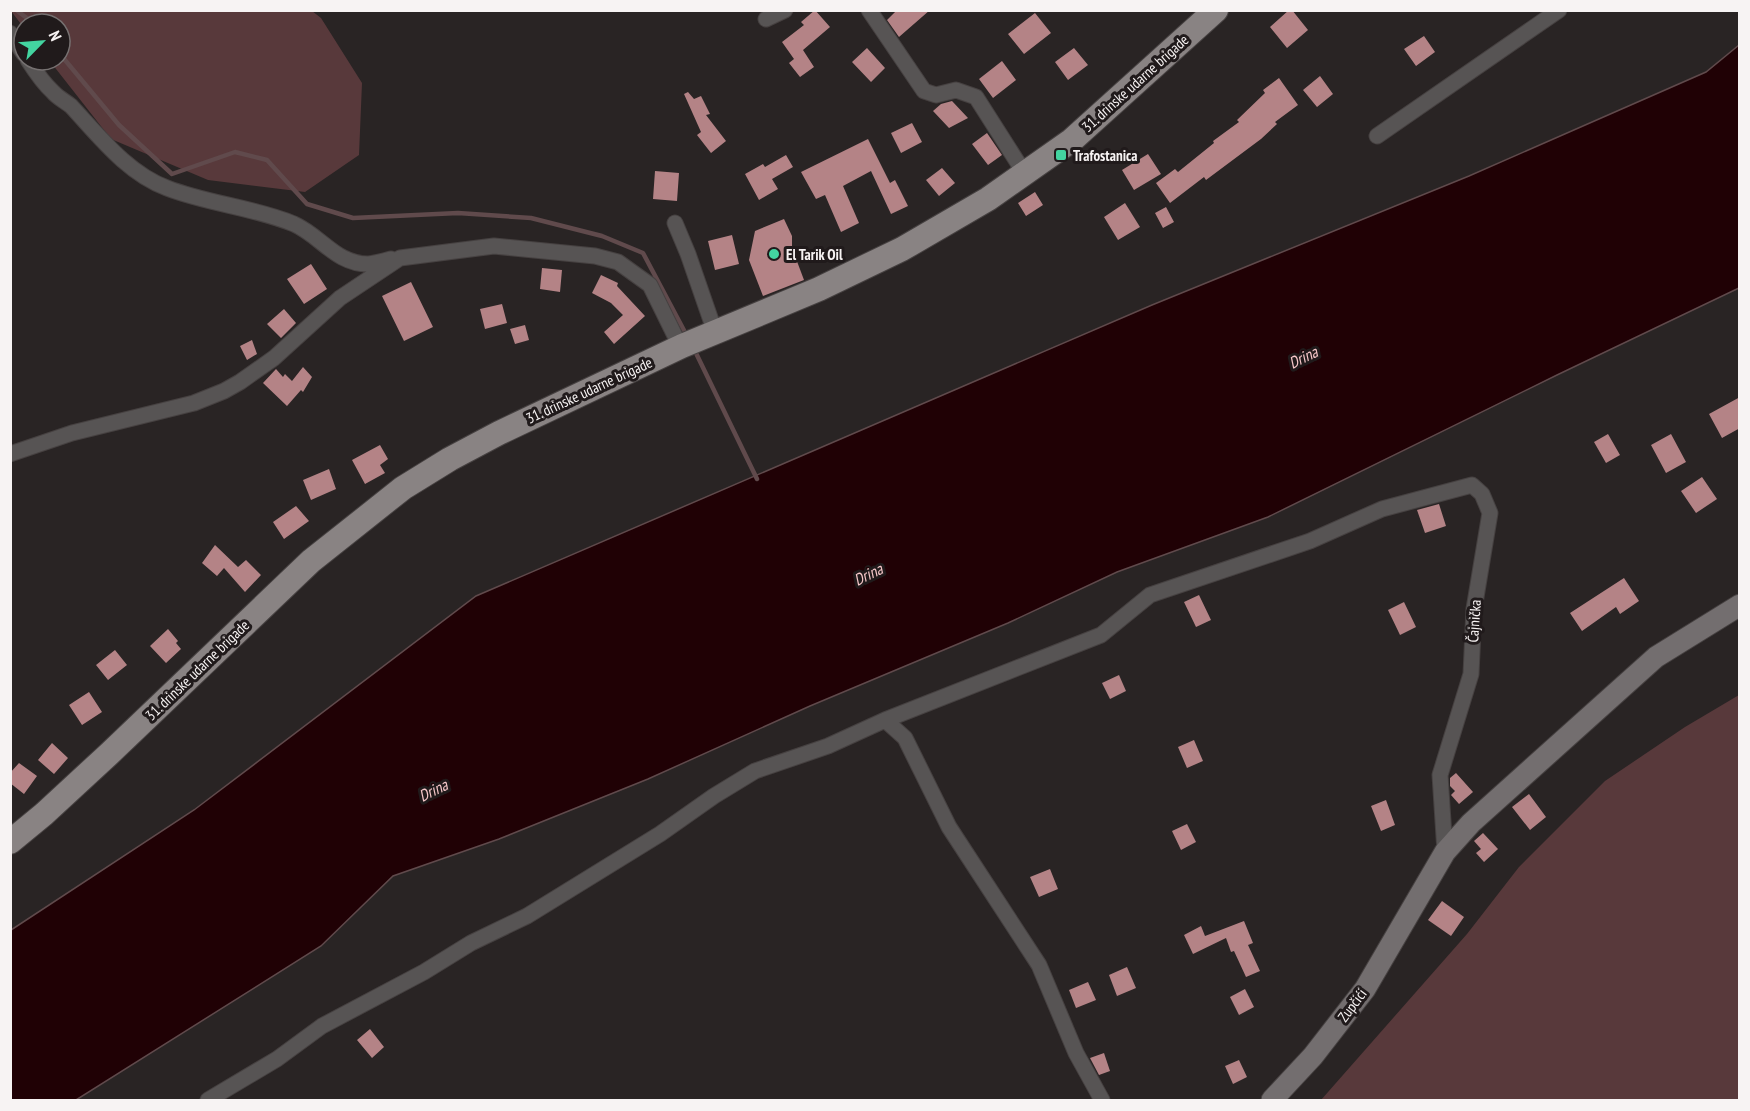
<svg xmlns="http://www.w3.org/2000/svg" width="1750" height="1111" viewBox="0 0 1750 1111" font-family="'PT Sans Narrow',sans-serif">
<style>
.green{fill:#58393b}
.water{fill:#200105;stroke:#604a4c;stroke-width:1.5}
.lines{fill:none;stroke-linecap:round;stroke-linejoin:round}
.stream{stroke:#604a4c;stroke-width:4.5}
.building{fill:#b48386}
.minor-casing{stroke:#464141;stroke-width:17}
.secondary-casing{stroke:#464141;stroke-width:23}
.primary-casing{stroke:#464141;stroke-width:26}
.minor{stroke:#575454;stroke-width:15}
.secondary{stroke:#736e6f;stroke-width:21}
.primary{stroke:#898383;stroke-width:24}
.poi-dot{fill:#43d4a0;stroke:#201a1b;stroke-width:2}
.labels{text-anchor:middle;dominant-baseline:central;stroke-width:6;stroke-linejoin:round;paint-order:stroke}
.street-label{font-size:15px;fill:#f7f3f3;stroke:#201a1b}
.poi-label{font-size:15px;font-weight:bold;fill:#f7f3f3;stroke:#201a1b;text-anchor:start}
.water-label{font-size:16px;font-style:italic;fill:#f7c8ca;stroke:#201a1b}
</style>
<rect width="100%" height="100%" fill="#292424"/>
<!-- green -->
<path class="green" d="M11 11H312L321 18 362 83 359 155 305 192 208 180 111 139 49 60H60V24H24V28Z
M1739 695V1100H1321L1467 934 1519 867 1605 781 1685 727Z"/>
<!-- water -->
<path class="water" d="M1739 45V288L1557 375 1268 517 1117 572 1008 623 810 706 648 779 499 839 393 876 321 946 76 1100H11V930L194 810 476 596 1152 305 1469 176 1706 72Z"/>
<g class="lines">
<!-- stream -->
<path class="stream" d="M16 10 35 24
M60 54 119 125 172 174 235 152 267 160 307 204 353 218 458 213 531 218 602 236 643 253 687 336
M694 349 757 479"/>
</g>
<!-- building -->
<path class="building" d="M815 10 830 27 803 50 814 67 800 77 789 63 794 59 782 42 804 25 801 22Z
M897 10H930L899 37 887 20Z
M1289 10H1292L1308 30 1287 48 1270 27Z
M1035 13 1051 33 1024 54 1008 34Z
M1424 36 1435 52 1416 66 1404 49Z
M867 48 885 68 871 82 852 62Z
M1074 48 1088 65 1068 80 1055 62Z
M1002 61 1016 80 993 98 979 79Z
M1320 76 1333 94 1317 107 1303 90Z
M1279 78 1298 105 1275 122 1277 124 1261 139 1206 180 1204 177 1170 203 1156 183 1175 169 1178 172 1214 143 1213 141 1239 122 1237 120 1265 93 1263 90Z
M688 92 694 99 701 96 710 114 706 115 726 141 711 153 697 135 701 132 684 94Z
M952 101 968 118 949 128 933 111 941 104Z
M912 123 922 142 901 153 891 133Z
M987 133 1002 155 988 165 972 144Z
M868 139 890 183 895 180 908 206 891 214 871 171 843 186 859 223 841 232 825 195 816 199 801 172Z
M1148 154 1161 174 1134 190 1122 170Z
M786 155 793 167 772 179 778 189 759 200 745 174 763 164 765 167Z
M942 168 955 183 939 196 926 180Z
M655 171 679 173 677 201 653 199Z
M1035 192 1043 205 1026 216 1018 203Z
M1125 203 1140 227 1118 240 1104 217Z
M1166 207 1174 222 1163 228 1155 213Z
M784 219 792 236V248L804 280 763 296 749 260 755 231Z
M732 235 739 264 715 270 708 241Z
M311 264 327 289 304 304 287 279Z
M542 268 562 270 560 292 540 289Z
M601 275 618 283 617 286 645 316 614 344 604 332 623 315 611 303 592 293Z
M411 282 433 327 404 341 382 296Z
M502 304 507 323 485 329 480 309Z
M284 309 296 323 281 338 267 324Z
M525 325 529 340 515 344 510 329Z
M252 340 257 354 247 360 240 346Z
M303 367 312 377 303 392 301 390 287 406 263 383 276 369 283 377 285 374 292 381Z
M1740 397V428L1722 438 1709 414Z
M1608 434 1620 455 1606 463 1594 442Z
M1671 434 1686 462 1666 473 1651 445Z
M380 445 388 459 380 465 385 473 365 484 352 460Z
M329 469 336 489 311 500 303 480Z
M1702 477 1717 499 1696 513 1681 491Z
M1439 504 1446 526 1425 533 1417 510Z
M296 506 309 521 284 539 273 522Z
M215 545 238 567 246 560 261 575 245 592 224 568 217 576 202 563Z
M1624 578 1639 601 1620 614 1616 607 1582 631 1570 613Z
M1199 595 1211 620 1196 627 1184 602Z
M1404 602 1416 627 1400 635 1388 610Z
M168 629 178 641 176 643 181 649 166 663 150 646Z
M115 650 127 665 108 680 96 665Z
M1119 675 1126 691 1110 699 1102 683Z
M89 692 102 712 82 725 69 705Z
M1194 740 1203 761 1187 768 1178 747Z
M52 743 68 758 54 774 38 760Z
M19 763 37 776 24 794 10 783V773Z
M1456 773 1473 792 1459 804 1451 795 1455 791 1450 786V778Z
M1529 794 1546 817 1530 830 1512 807Z
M1386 800 1395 825 1381 831 1371 806Z
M1187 824 1196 842 1181 850 1172 831Z
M1483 833 1498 849 1484 862 1476 853 1481 849 1474 841Z
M1050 869 1058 889 1039 897 1030 877Z
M1442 901 1464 917 1451 936 1428 920Z
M1244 921 1253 943 1248 945 1260 971 1246 977 1234 951 1231 952 1226 938 1193 954 1184 935 1201 926 1205 936Z
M1127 967 1136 988 1117 996 1109 975Z
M1088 982 1096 1000 1076 1008 1069 990Z
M1245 989 1254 1007 1239 1015 1230 997Z
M370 1029 384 1047 372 1058 357 1040Z
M1104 1053 1110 1071 1099 1075 1090 1058Z
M1239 1060 1247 1077 1233 1084 1225 1066Z"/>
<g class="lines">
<defs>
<path id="minor" d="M869 10 924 91 936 95 956 90 976 97 1025 174
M766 19 785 10
M10 33 24 54
M28 60C35 71 43 83 53 92 58 98 65 101 71 106 99 136 127 173 167 188 208 204 253 207 294 224 321 236 337 265 369 264 376 263 384 261 391 259
M1377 136 1559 10
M675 223 688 254 715 332
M10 454 72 433 194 403 224 391 240 382 274 358 340 298 400 258 494 246 595 256 618 262 650 285 680 346
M885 720 1101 635 1150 595 1310 541 1382 509 1472 485 1482 494 1490 513 1474 609 1471 674 1440 775 1445 852
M208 1100 277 1059 322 1026 424 972 471 943 527 916 660 834 714 796 755 771 828 746 885 720 905 738 949 827 1039 965 1076 1053 1102 1100"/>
<path id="secondary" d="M1272 1100 1313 1056 1365 989 1445 852 1471 823 1656 657 1740 605"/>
<path id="primary" d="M10 842 44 814 109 754 311 561 403 488 450 459 499 433 682 346 819 289 902 249 988 199 1072 140 1216 10"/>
</defs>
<!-- minor casing -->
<use href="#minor" class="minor-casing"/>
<!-- secondary casing -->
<use href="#secondary" class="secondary-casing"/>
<!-- primary casing -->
<use href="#primary" class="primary-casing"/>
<!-- minor -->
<use href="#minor" class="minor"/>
<!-- secondary -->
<use href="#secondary" class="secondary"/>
<!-- primary -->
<use href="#primary" class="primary"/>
</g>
<!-- markers -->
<g class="poi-dot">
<rect x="1055" y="149" width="12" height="12" rx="3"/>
<circle cx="774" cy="254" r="6"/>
</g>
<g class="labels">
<!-- street labels -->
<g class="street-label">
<text transform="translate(1135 83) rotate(-42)">31. drinske udarne brigade</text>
<text transform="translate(589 390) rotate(-25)">31. drinske udarne brigade</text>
<text transform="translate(1474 621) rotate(-86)">Čajnička</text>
<text transform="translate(197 670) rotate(-44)">31. drinske udarne brigade</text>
<text transform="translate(1352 1005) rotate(-53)">Zupčići</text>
</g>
<!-- poi labels -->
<g class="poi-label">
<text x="1073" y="155">Trafostanica</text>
<text x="786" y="254">El Tarik Oil</text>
</g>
<!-- water labels -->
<g class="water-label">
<text transform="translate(1303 357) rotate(-26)">Drina</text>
<text transform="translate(868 574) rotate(-26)">Drina</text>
<text transform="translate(433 790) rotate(-26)">Drina</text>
</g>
</g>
<!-- border -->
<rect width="1750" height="1111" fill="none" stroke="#f7f3f3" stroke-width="24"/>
<!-- north arrow -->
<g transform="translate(42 42) rotate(65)"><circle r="28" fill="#201a1b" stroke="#767171" stroke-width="1.5"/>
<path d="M0-4.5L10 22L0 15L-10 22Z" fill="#43d4a0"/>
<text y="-9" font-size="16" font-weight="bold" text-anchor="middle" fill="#f7f3f3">N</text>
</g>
</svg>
